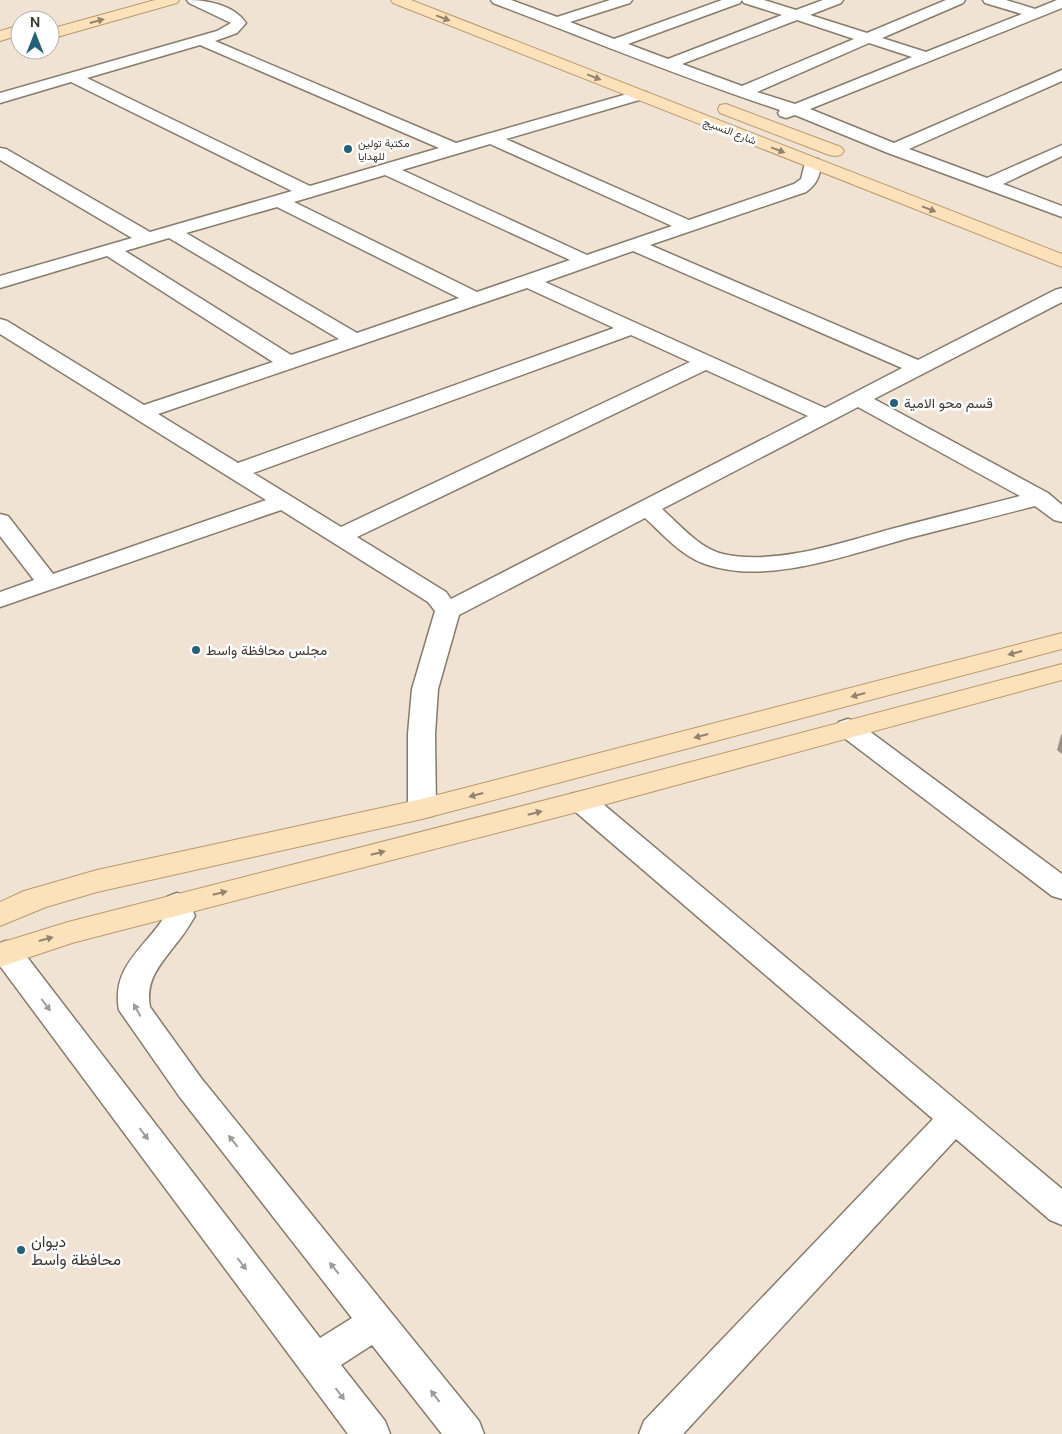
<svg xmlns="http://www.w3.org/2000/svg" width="1062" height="1434" viewBox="0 0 1062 1434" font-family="'DM Sans',Vazirmatn,sans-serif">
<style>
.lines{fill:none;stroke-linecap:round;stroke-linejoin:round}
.minor-casing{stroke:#867b6c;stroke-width:3}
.major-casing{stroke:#b8996c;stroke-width:2}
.minor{fill:#fff;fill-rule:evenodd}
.major{fill:#fce1ba;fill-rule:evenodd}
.wall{fill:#9a9083}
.oneway{fill:#93846f}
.oneway2{fill:#9e9c98}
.poi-dot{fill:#236177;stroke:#fff;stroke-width:2}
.labels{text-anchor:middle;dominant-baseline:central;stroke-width:5;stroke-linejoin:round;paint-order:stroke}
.far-street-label{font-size:11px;fill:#3d3832;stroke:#fff}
.far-poi-label{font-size:11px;fill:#3d3832;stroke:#fff;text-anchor:start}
.poi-label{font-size:14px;fill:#3d3832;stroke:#fff;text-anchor:start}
.near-poi-label{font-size:16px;fill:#3d3832;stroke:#fff;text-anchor:start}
</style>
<rect width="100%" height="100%" fill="#f0e3d3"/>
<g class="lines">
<defs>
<path id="minor" d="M187 0C207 0 234 5 246 23L237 33 215 41 456 143 634 92H646L648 95 646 98 506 139 689 220 794 184 801 179 806 159H818L821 163C820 176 817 184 806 192L650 245 918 360 1055 290 1062 288V302L874 399 1048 493 1062 505V522L1054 520 1035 506C993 517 951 527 909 538 850 554 769 585 708 565 682 557 665 536 645 518L459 615 438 689 435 734 436 809 432 816 422 818 412 816 408 809V734L412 689 435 611 428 602 281 510 0 607V592L34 580 0 536V514L8 516 53 574 266 500 0 334V319L7 321 144 405 273 362 107 256 0 288V276L132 238 0 160V148L6 149 150 232 292 191 71 82 0 103V93L217 31 231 23 189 3ZM200 45 439 148 310 186 87 78ZM490 144 672 226 587 255 402 170ZM385 175 570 260 477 292 294 202ZM277 207 459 298 357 333 186 233ZM169 238 339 339 291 355 125 251ZM633 251 902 368 825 408 545 282ZM527 288 614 328 238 463 158 414ZM631 335 690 362 341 527 253 473ZM706 370 808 416 451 599 446 592 357 537ZM858 407 1020 496C978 507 936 517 895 528 843 542 776 566 723 554 699 548 680 525 662 509Z
M491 0H511L557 17 610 0H632L630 3 570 22 614 39 722 0H764L796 10 823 0H843L841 3 810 15 867 33 946 0H965L963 3 882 38 926 52 1022 14 985 3 983 0H1006L1035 9 1057 0H1062V8L810 109 894 143 1062 70V81L909 149 987 178 1062 145V156L1003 184 1062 206V217L888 153 795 115 786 118 780 116 778 113 780 110C683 78 588 39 493 3ZM742 0 744 3 782 15 668 59 628 44 740 3ZM797 20 854 39 742 86 682 64ZM869 43 912 57 795 104 757 92Z
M848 719 857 722 1062 874V899L1052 896 839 734 835 728 839 722Z
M581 792 591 794 1062 1189V1225L1050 1220 956 1139 683 1434H639L644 1421 933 1119 571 808 567 801 571 794Z
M177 893 187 897 195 916C189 926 183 936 175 945 160 965 145 980 150 1007L201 1078 479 1421 484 1434H442L372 1345 341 1365 385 1421 390 1434H348L0 966V943L6 941 17 944 320 1338 352 1318 179 1096 119 1010C111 966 145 948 165 916L162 904 167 897Z"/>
<path id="major" d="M155 0H179L177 3 50 39V29Z
M391 0H411L1062 254V267L393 3Z
M20 25V35L0 41V31Z
M726 104 841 147 844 151 841 155 835 156 829 155 720 113 718 109 720 105Z
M1062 633V649L422 819 97 892 46 907 0 926V902L24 891 97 870 422 799Z
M1062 664V680L581 811 72 943 0 967V943L68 922 581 791Z"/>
</defs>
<!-- minor casing -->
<use href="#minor" class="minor-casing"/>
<!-- major casing -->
<use href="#major" class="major-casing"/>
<!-- minor -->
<use href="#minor" class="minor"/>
<!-- major -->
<use href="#major" class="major"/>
</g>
<!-- wall -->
<path class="wall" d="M1062 734V754L1057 750 1061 735Z"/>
<!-- one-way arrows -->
<defs><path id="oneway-solid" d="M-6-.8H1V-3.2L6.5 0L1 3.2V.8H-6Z" transform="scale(1.25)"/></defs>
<g class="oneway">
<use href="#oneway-solid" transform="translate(443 18) rotate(21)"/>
<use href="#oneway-solid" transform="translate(97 21) rotate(-15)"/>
<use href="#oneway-solid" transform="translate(594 77) rotate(21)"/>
<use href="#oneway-solid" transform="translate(778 150) rotate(21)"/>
<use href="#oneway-solid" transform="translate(929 209) rotate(21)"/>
<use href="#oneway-solid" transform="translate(1015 653) rotate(165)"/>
<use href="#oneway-solid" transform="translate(858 695) rotate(165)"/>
<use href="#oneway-solid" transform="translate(701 736) rotate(165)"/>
<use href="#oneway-solid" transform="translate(476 795) rotate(165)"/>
<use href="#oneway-solid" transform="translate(535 813) rotate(-14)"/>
<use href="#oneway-solid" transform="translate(378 853) rotate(-14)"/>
<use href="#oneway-solid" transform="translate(220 893) rotate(-14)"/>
<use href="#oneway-solid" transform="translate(46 939) rotate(-15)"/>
</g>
<g class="oneway2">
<use href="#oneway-solid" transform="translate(46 1005) rotate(53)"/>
<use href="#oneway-solid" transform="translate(137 1010) rotate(-119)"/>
<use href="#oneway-solid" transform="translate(144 1134) rotate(53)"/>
<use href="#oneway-solid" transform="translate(233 1141) rotate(-129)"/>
<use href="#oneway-solid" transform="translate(242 1264) rotate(53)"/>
<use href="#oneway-solid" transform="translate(334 1268) rotate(-129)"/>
<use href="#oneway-solid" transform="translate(340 1394) rotate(53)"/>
<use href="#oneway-solid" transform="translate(435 1396) rotate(-128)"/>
</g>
<!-- markers -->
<g class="poi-dot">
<circle cx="348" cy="149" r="5"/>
<circle cx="894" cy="403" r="5"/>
<circle cx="196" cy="650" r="5"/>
<circle cx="21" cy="1250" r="5"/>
</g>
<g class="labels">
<!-- far-street labels -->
<g class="far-street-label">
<text transform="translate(730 131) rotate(21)">شارع النسيج</text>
</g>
<!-- far-poi labels -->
<g class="far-poi-label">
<text x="358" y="143">مكتبة تولين<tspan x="358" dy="13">للهدايا</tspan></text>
</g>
<!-- poi labels -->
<g class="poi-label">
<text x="904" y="403">قسم محو الامية</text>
<text x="206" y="650">مجلس محافظة واسط</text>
</g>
<!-- near-poi labels -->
<g class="near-poi-label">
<text x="31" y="1241">ديوان<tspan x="31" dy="18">محافظة واسط</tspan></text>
</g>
</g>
<!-- north arrow -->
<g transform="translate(35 35)"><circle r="24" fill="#ffffff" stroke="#b1afad"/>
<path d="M0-4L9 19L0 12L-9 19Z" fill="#236177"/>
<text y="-8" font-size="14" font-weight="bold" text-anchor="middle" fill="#3d3832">N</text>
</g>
</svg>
